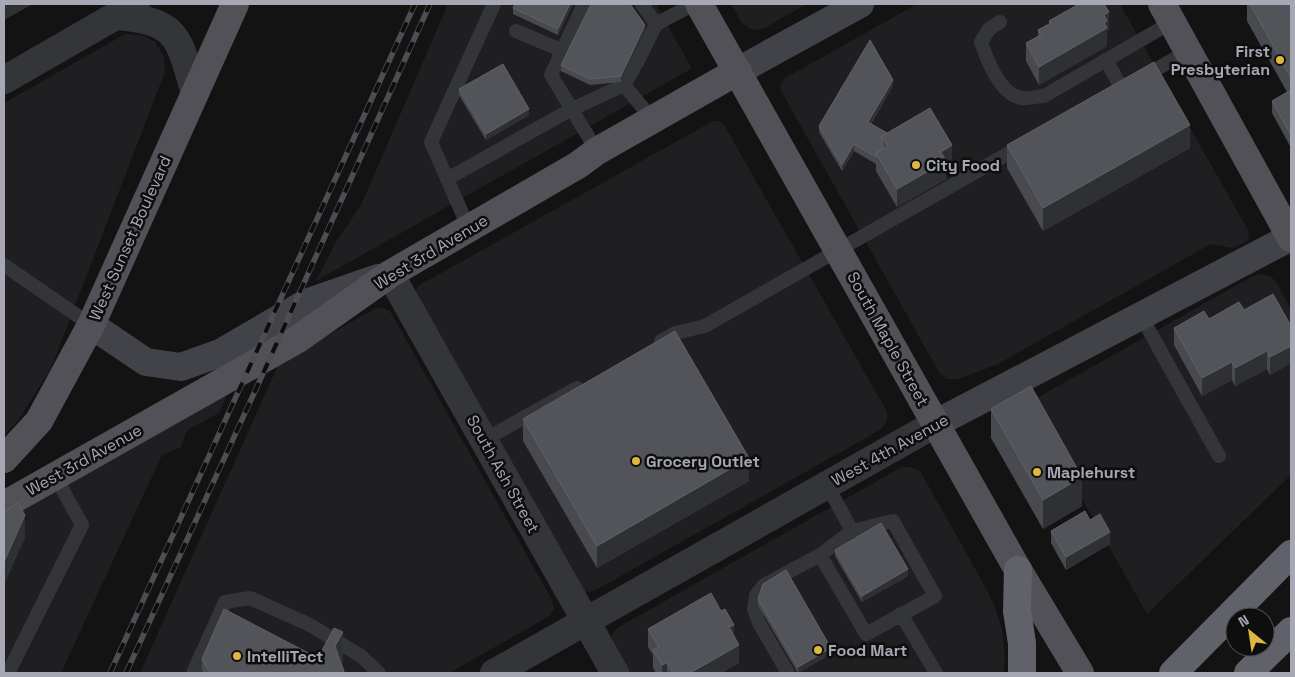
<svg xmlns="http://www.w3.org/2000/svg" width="1295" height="677" viewBox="0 0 1295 677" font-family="'Space Grotesk',sans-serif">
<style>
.built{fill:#1f1f21}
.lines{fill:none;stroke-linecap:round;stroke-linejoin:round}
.service{stroke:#343539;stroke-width:14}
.minor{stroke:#343539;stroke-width:28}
.tertiary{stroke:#343539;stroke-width:28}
.secondary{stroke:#424349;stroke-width:28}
.primary{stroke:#515157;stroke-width:28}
.motorway{stroke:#616269;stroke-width:28}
.rail-casing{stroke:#4d4e54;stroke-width:5.5}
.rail{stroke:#0e0e0f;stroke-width:4;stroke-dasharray:11;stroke-linecap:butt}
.wall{fill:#494a4f}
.shaded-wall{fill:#2f3033}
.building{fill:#535459;stroke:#606267}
.poi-dot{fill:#deb740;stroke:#0e0e0f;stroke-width:2}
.labels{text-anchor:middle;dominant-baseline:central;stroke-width:5;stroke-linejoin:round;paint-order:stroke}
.poi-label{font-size:16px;font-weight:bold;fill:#a6a9b3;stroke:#0e0e0f;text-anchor:start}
.street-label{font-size:16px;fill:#a6a9b3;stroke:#0e0e0f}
</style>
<rect width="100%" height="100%" fill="#131314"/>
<!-- built -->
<path class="built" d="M448 4H656L691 67 689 70 316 281 336 242 361 205Z
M731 4H807L766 27 757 30 748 28 742 23Z
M917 4H1120L1248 230 1249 236 1247 241 1233 248 1211 244 998 364 959 379H947L940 374 780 89 781 83 785 78Z
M125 34 142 35 155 42 164 57 165 72 51 368 19 419 4 436V103Z
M713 121H719L724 125 885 408 888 416 885 424 880 430 596 590 589 592 582 590 414 294 418 286Z
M1262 274 1270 276 1276 282 1291 309V475L1147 614 1028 403 1253 276Z
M376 308H384L390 311 552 600 554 609 548 617 449 673H140L279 363Z
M229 391 219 413 187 430 181 447 162 455 61 673H4V521Z
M902 467H910L920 471 986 588 995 607 1002 629 1005 656 1004 673H626L610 641 612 634 617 628Z"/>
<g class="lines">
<!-- service -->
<path class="service" d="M584 4 551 75 597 151
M642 4 656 24 694 4
M1000 22 989 29 981 42C987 60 1000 94 1021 98 1028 99 1037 96 1044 96L1172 22
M516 31 561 50
M1106 60 1122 89
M1142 77 1189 51
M624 85 640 57 656 24
M447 179 572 109 624 85 653 120
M469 229 431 142 494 4
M4 265 91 325
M1141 316 1219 456
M661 341 675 333 705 326 1023 145
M484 440 577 388
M827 485 852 531 820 555 866 634 935 596 893 521 852 531
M901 614 936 673
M8 673 82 525 55 476
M193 673 225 602 250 598 310 625 361 656 379 673
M788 673 759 623 754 609 756 595 764 585 820 555"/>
<!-- minor -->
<path class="minor" d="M116 16C180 21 178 38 195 93
M4 80 136 4
M390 274 615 673"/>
<!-- tertiary -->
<path class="tertiary" d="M494 673 935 424"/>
<!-- secondary -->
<path class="secondary" d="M738 71 860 4
M91 325 146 362 181 367 220 353 306 303 378 278
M935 424 1291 237"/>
<!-- primary -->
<path class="primary" d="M699 4 1018 570 1080 673
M1162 4 1291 238
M4 459 39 421 91 325 235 4
M4 505 298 339 390 274 578 165 597 151 738 71"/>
<!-- motorway -->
<path class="motorway" d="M1018 570 1017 611 1022 643V673
M1173 673 1291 554
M1248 673 1291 631"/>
<defs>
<path id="rail" d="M110 673 415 4
M126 673 256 389 430 4"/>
</defs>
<!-- rail casing -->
<use href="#rail" class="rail-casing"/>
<!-- rail -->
<use href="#rail" class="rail"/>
</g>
<!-- wall -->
<path class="wall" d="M515 4H573L558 35 513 14V8Z
M1247 4H1291V148L1272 113V101L1287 92 1247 21Z
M1049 21 1109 30H1107V46L1039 85 1026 61V43L1038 36V30L1049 24Z
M645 32 621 82 590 85 561 71V65Z
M893 86 871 124 887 133 952 163 946 166V179L897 207 876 171V164L854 151 842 171 819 132V126Z
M459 89 529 115 486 140 459 95Z
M1007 145 1190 148 1043 231 1007 168Z
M1244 310 1291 326V363L1270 375 1267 369 1235 386 1232 380 1202 396 1174 345V328Z
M991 409 1082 506 1043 529 991 438Z
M523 419 749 481 597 568 523 441Z
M1090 520 1110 544 1066 570 1051 543V531Z
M835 550 908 576 862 602 835 556Z
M758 599 831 654 798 673 758 605Z
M648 629 734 636 739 663 721 673H656L653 668V655L648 647Z
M318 658 343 661 341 664 344 673H202V659Z"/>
<!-- shaded-wall -->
<path class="shaded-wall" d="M4 4H33L4 20Z
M570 4H573L558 35V29Z
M1109 12V30H1107V46L1039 85V67L1104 15Z
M645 25V32L621 82V76Z
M893 80V86L868 128V122Z
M529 109V115L486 140V134Z
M1190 125V148L1043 231V208Z
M854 144V151L842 171V165Z
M952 145V163L946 166V179L897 207V189L941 152Z
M1291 346V363L1270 375V357Z
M1267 351V369L1235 386V368Z
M1232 362V380L1202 396V378Z
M749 458V481L597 568V546Z
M1082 477V506L1043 529V500Z
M25 515V538L4 585V562Z
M1110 532V544L1066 570V557Z
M908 569V576L862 602V596Z
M734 625V642L729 627Z
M343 632V661L336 673 335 646Z
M739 645V663L721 673H690Z
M831 648V654L798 673V667Z
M667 663V673H662V665Z"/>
<!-- building -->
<path class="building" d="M515 4H570L558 29 513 8Z
M591 4H630L645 25 621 76 590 79 561 65Z
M1079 4H1104L1109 12 1104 15 1107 21 1104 23 1107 28 1039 67 1026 43 1041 35 1038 30 1051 23 1049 21Z
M1250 4H1291V78Z
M870 40 893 80 868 122 887 133 882 136V147L883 149 876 153V157L854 144 842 165 819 126Z
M1154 62 1190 125 1043 208 1007 145Z
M503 64 529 109 486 134 459 89Z
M1291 90V135L1272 101Z
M930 108 952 145 941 152 946 161 897 189 876 153 888 146 882 136Z
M1273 294 1291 326V346L1270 357 1267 351 1235 368 1232 362 1202 378 1174 328 1204 311 1209 319 1239 302 1244 310Z
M675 331 749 458 597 546 523 419Z
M1031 386 1082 477 1043 500 991 409Z
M18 503 25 515 4 562V512Z
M1085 511 1090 520 1100 514 1110 532 1066 557 1051 531Z
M881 523 908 569 862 596 835 550Z
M786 570 831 648 798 667 758 599 763 584Z
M711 593 721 611 725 609 734 625 729 627 739 645 690 673H673L667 663 662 665 653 650 659 647 648 629Z
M224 609 318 658 334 628 343 632 335 646 339 658 344 671 343 673H210L202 659Z"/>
<!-- markers -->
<g class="poi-dot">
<circle cx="1280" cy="60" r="5"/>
<circle cx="916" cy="165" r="5"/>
<circle cx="636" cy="461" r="5"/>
<circle cx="1037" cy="472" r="5"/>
<circle cx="818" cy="650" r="5"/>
<circle cx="237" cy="656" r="5"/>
</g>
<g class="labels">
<!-- poi labels -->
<g class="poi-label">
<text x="1270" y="51" text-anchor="end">First<tspan x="1270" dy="18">Presbyterian</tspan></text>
<text x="926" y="165">City Food</text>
<text x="646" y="461">Grocery Outlet</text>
<text x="1047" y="472">Maplehurst</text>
<text x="828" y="650">Food Mart</text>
<text x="247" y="656">IntelliTect</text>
</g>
<!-- street labels -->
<g class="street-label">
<text transform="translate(130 238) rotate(-66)">West Sunset Boulevard</text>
<text transform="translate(431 252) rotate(-31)">West 3rd Avenue</text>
<text transform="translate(888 339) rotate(61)">South Maple Street</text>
<text transform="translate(890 450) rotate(-29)">West 4th Avenue</text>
<text transform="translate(84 460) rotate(-29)">West 3rd Avenue</text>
<text transform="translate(503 474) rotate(61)">South Ash Street</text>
</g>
</g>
<!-- border -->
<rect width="1295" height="677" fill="none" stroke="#a6a9b3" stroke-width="10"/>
<!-- north arrow -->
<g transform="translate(1250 632) rotate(330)"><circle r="24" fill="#0e0e0f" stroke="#4b4c51"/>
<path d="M0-4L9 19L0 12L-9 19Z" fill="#deb740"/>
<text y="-8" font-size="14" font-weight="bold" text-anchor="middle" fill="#a6a9b3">N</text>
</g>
</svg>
